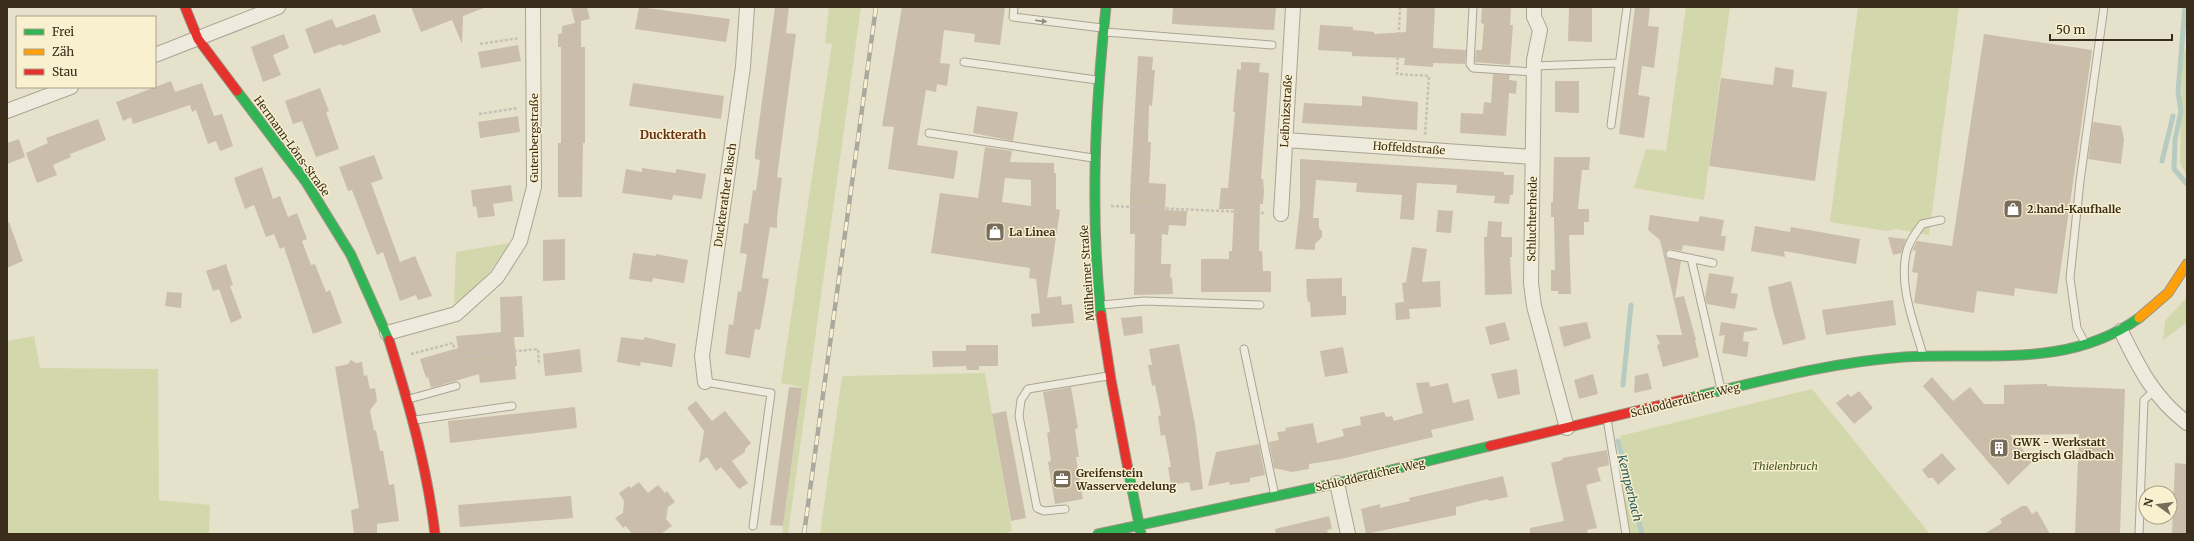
<svg xmlns="http://www.w3.org/2000/svg" width="2194" height="541" viewBox="0 0 2194 541" font-family="Merriweather,serif">
<style>
.green{fill:#d3d8ac}
.lines{fill:none;stroke-linecap:round;stroke-linejoin:round}
.stream{stroke:#b6ccc0;stroke-width:5}
.building{fill:#cabeab;fill-rule:evenodd}
.lane-casing{stroke:#aba494;stroke-width:9}
.street-casing{stroke:#aba494;stroke-width:16}
.fast-casing{stroke:#9a9484;stroke-width:11}
.slow-casing{stroke:#9a9484;stroke-width:11}
.jam-casing{stroke:#9a9484;stroke-width:11}
.path{stroke:#c6c1b4;stroke-width:2.5;stroke-dasharray:3 2;stroke-linecap:butt}
.lane{stroke:#eeeadd;stroke-width:7}
.street{stroke:#eeeadd;stroke-width:14}
.fast{stroke:#30b455;stroke-width:9}
.slow{stroke:#ff9f0a;stroke-width:9}
.jam{stroke:#e5322d;stroke-width:9}
.rail-casing{stroke:#aca89d;stroke-width:4.5}
.rail{stroke:#f8f0cf;stroke-width:3;stroke-dasharray:9;stroke-linecap:butt}
.oneway{fill:#948c7c}
.labels{text-anchor:middle;dominant-baseline:central;stroke-width:3;stroke-linejoin:round;paint-order:stroke}
.street-label{font-size:11px;fill:#3a2d1b;stroke:#f8f0cf}
.poi-label{font-size:11px;font-weight:bold;fill:#3a2d1b;stroke:#f8f0cf;text-anchor:start}
.park-label{font-size:11px;font-style:italic;fill:#455820;stroke:#f8f0cf}
.neighbourhood-label{font-size:12px;font-weight:bold;fill:#6a3117;stroke:#f8f0cf}
.water-label{font-size:12px;font-style:italic;fill:#29595b;stroke:#f8f0cf}
</style>
<rect width="100%" height="100%" fill="#e6e1cb"/>
<!-- green -->
<path class="green" d="M829 7H861L788 534H782L802 387 781 383 832 44 825 43Z
M1686 7H1730L1704 200 1634 188 1646 149 1666 151Z
M1858 7H1959L1929 235 1896 229 1886 231 1830 222Z
M2187 44V176L2180 163 2182 56Z
M509 243C497 262 476 296 454 303L456 252Z
M2187 297V322L2163 340 2165 321Z
M34 336 40 368 158 369 159 500 210 505 209 534H7V341Z
M985 373 1012 531 1002 534H820L842 376Z
M1812 389 1930 534H1628L1620 436Z"/>
<g class="lines">
<!-- stream -->
<path class="stream" d="M2185 7 2178 92 2181 111 2175 140 2174 169 2187 184
M2162 161 2173 116
M1623 385 1631 305
M1618 441 1642 534"/>
</g>
<!-- building -->
<path class="building" d="M411 7H484V8L463 16 462 44 452 20 421 32Z
M571 7H587L590 19 577 22 581 21V47H585V143H583L582 197H558V143H561V47H558V34L562 33V26L575 23Z
M639 7 730 19 726 42 635 29Z
M775 7H789L786 33 796 34 777 177 782 178 777 217V228L770 227 762 278 769 279 760 330 755 329 750 358 725 354 729 324 733 325 738 291 741 292 747 254 740 253 744 223 748 224 753 190 756 191 760 160 755 159V152Z
M902 7H1005L1000 45 974 42 975 34 944 30 940 63 950 64 947 86 937 84 936 92 926 90 917 145 958 151 954 179 888 169 894 127 882 126Z
M1173 7H1276L1274 30 1172 24Z
M1407 7H1435L1433 48 1466 50 1465 64 1433 63V67L1404 65 1405 58 1352 56V52L1318 50 1320 25 1353 27V30L1374 32V34L1406 32Z
M1482 7H1511L1510 25H1513L1510 65 1475 62 1476 50H1482L1484 24 1481 23Z
M1569 7H1592V42L1568 41Z
M1635 7H1650L1648 26 1659 27 1654 68 1642 66 1638 95 1650 97 1644 138 1619 134Z
M375 14 381 32 342 46 341 44 314 54 305 29 332 19 336 28Z
M284 34 289 48 273 55 281 75 263 82 251 47Z
M1984 34 2092 50 2057 294 2015 288 2014 296 1977 291 1974 313 1914 303 1918 273 1912 272 1916 250 1912 251 1917 241 1952 246Z
M518 45 521 61 481 68 478 52Z
M1138 56 1153 57 1152 70H1155L1152 106 1149 105 1148 142H1151L1149 183 1166 184 1165 210 1187 211 1186 226 1169 225 1168 235 1162 234 1161 264H1171L1170 278 1172 277 1173 294 1134 295 1135 234H1130V193Z
M1241 62 1260 63 1259 72 1269 73 1261 179H1263L1264 191 1263 204H1260L1259 251H1262L1263 271H1271V292H1201V259H1229V251H1232L1234 209H1219L1221 188H1228L1235 112H1233L1237 69 1241 70Z
M1775 67 1794 70 1792 87 1827 92 1815 181 1709 166 1721 78 1773 85Z
M1493 74 1510 75 1509 80 1517 81 1516 94 1509 93 1506 136 1460 133 1461 113 1483 114 1484 102 1491 103Z
M171 81 175 92 202 83 214 116 222 114 233 146 220 151 216 141 208 144 196 110 192 112 190 105 133 124 131 117 123 121 116 102Z
M1555 81H1579V113L1555 112Z
M633 83 724 96 721 119 629 106Z
M320 88 329 111 326 112 339 149 316 157 302 121 293 124 285 101Z
M1362 96 1418 102 1417 130 1302 123 1304 103 1362 106Z
M977 106 1018 112 1013 141 973 133Z
M518 116 520 132 480 138 478 122Z
M98 119 106 140 70 154 71 157 53 165 57 175 37 183 26 153 48 143 46 138Z
M2093 122 2121 126 2124 139 2121 164 2088 159Z
M19 139 25 157 7 164V143Z
M985 147 1012 151 1010 162 1054 163V173H1056V209L1060 210 1047 298 1061 296 1062 305 1072 304 1074 323 1032 327 1031 314 1040 313 1036 279 1029 278 1030 268 931 253 940 193 978 198ZM1005 178 1031 180V206L1002 202Z
M374 155 383 179 371 183 400 262 415 256 432 296 418 300 416 295 400 301 383 252 377 255 352 190 348 191 339 167Z
M1554 157H1590L1589 170H1582L1578 209H1589V222H1584V235H1569L1571 294H1558V291H1551V270H1555L1554 217H1551V202H1553Z
M1300 159 1504 172V175H1514L1513 195H1510L1509 204 1494 203 1495 196 1456 193 1457 185 1417 183 1414 220 1400 219 1402 195 1356 192 1357 183 1316 180 1313 218H1319V228L1322 231V237L1315 244V250L1295 249 1300 205Z
M262 167 273 199 280 196 288 217 297 213 307 239 302 241 311 265 315 264 326 292 330 290 342 323 313 334 284 247 280 249 274 234 266 237 254 205 245 209 234 178Z
M642 168 676 173V169L706 174 702 199 673 195 672 200 622 193 626 169 642 172Z
M511 185 513 201 493 204 495 216 478 218 476 206 473 207 471 190Z
M1438 210 1453 211 1451 233 1436 232Z
M1650 215 1698 222 1700 216 1724 220 1721 236H1726L1724 251 1683 245 1682 251 1669 249 1665 253 1667 258 1681 261 1675 298 1684 296 1696 340H1695L1699 357 1663 367 1657 345 1660 344 1656 335H1682L1660 240 1648 230Z
M1488 221 1502 222 1501 237H1512V257H1510L1512 294 1485 295 1484 237H1487Z
M7 222H9L23 261 7 268Z
M1755 226 1790 232 1791 227 1860 239 1856 264 1784 251 1785 257 1751 251Z
M1888 237 1906 239 1901 253 1893 255Z
M565 239V280L543 281V240Z
M1412 247 1427 249 1422 282 1440 281 1441 307 1409 309 1410 319 1396 320 1395 303 1404 302 1402 283 1406 282Z
M633 253 656 256V254L688 260 684 283 653 278 652 282 629 279Z
M226 264 233 285 230 286 242 318 231 323 219 289 213 291 206 271Z
M1709 273 1734 277 1731 293 1738 294 1735 309 1707 304 1705 298Z
M1342 278V296H1346V315L1311 317 1310 302H1308L1307 296 1306 279Z
M1791 281 1806 339 1783 345 1773 311 1768 287Z
M167 292 182 293 181 308 165 306Z
M522 296 524 337H514L517 366H515L516 379 480 383 479 374 431 388 428 377 426 378 420 359 458 348 456 336 501 332 500 297Z
M1893 300 1896 325 1826 335 1822 310Z
M1142 316 1143 333 1124 336 1121 318Z
M1505 322 1510 340 1490 345 1485 327Z
M1587 322 1591 338 1564 347 1559 327Z
M1721 322 1757 328V330L1744 332 1743 341 1749 342 1747 357 1722 353 1725 335 1719 336Z
M621 337 644 340V337L676 344 672 367 641 362 640 366 617 362Z
M1179 344 1195 424 1203 489 1191 491 1189 482 1171 485 1168 467H1171L1165 435 1161 436 1158 416 1161 415 1155 385 1152 386 1148 365H1152L1149 349Z
M966 345H998V366H979V370H967L966 366 933 367 932 351H966Z
M1343 347 1348 373 1325 377 1320 351Z
M580 349 582 372 545 376 543 354Z
M351 360 356 363 362 362 364 376 367 375 370 389 375 388 377 401 370 410 374 431 376 430 380 451H383L389 485 394 484 399 521 377 524V534H354L351 510 359 508 335 367 348 364Z
M1517 369 1520 394 1498 399 1491 374Z
M1648 373 1652 389 1634 393 1635 376Z
M1593 374 1598 394 1579 399 1574 380Z
M1932 377 1953 401 1970 387 1984 404H2004V385L2047 384V386L2125 389 2120 534H2075L2079 434 2010 435 2033 461 2008 485 1923 386Z
M1429 382 1430 387 1448 383 1453 403 1469 399 1474 420 1431 430 1433 437 1341 459 1309 464V469L1292 472 1274 468 1269 442 1279 440 1277 432 1286 431 1285 428 1313 423 1317 443 1344 436 1342 429 1361 425 1360 417 1384 412 1386 417 1392 416 1394 421 1423 413 1416 383Z
M789 387 802 388 783 526 770 525Z
M1071 387 1078 428 1075 429 1079 457H1076L1083 499 1055 504 1048 462 1051 461 1047 433 1050 432 1043 392Z
M1859 391 1873 408 1854 424 1836 403 1848 394 1851 397Z
M696 401 712 421 725 411 751 443 745 449V452L732 461 748 483 739 489 721 467 716 471 707 457 699 463 704 431 687 408Z
M575 407 577 428 450 443 448 421Z
M1006 411 1026 518 1011 521 992 414Z
M1259 444 1265 475 1250 478V482L1230 485 1229 482 1208 486 1216 452Z
M1607 450 1609 465 1597 468 1601 481 1586 485 1597 528 1587 530 1588 534H1530V528L1564 521 1551 463 1563 460 1562 458Z
M1942 453 1956 469 1938 485 1933 478H1928L1922 470Z
M2175 463 2187 464V534H2172Z
M1503 476 1508 497 1489 501 1488 499 1456 507V515L1366 534 1361 509 1380 504V508L1410 501 1409 498Z
M639 482 648 493 658 485 665 493 667 491 675 502 668 507 666 519 672 526 661 534H632L626 526 623 528 615 518 623 513 624 501 619 493 629 486 631 488Z
M571 496 573 518 460 527 458 505Z
M2022 506H2027L2032 514 2037 511 2050 534H1984L2002 523 2000 519Z
M1329 516 1332 529 1327 530 1328 534H1276L1275 529Z"/>
<g class="lines">
<defs>
<path id="lane" d="M1014 7 1013 17 1102 28
M1473 7 1470 64 1473 68 1533 72
M1105 32 1272 45
M964 62 1097 80
M1533 66 1619 63
M1611 125 1627 7
M929 133 1093 158
M1670 254 1713 263
M1691 258 1721 389
M1102 305 1144 301 1260 305
M2085 343 2077 328 2070 278 2080 181 2104 7
M1244 349 1275 496
M1923 355C1914 323 1899 287 1906 254 1908 242 1916 233 1922 224L1941 220
M705 382 771 393 753 526
M409 399 456 386
M1607 419 1626 534
M415 420 512 406
M1065 509 1044 511 1037 508 1019 416 1021 400 1028 389 1108 376
M2139 534 2144 400 2154 391"/>
<path id="street" d="M1534 7V17L1540 30 1534 60 1531 283 1534 306 1567 428
M155 55 278 7
M7 111 71 87
M1285 140 1533 157
M1281 214 1293 7
M2121 331C2139 368 2154 398 2187 423
M387 333 456 314 497 277 520 241 534 187 533 7
M705 382 702 356 743 67 747 7
M1337 483 1348 534"/>
<path id="fast" d="M237 91 306 182 351 255 389 340
M1101 315C1090 212 1095 110 1106 7
M1690 398C1761 381 1832 362 1904 357 1986 352 2068 369 2139 318
M1128 469 1141 534
M1098 534 1337 483 1490 446"/>
<path id="slow" d="M2139 318 2168 293 2187 264"/>
<path id="jam" d="M185 7 198 39 237 91
M1101 315 1111 380 1128 469
M389 340C409 404 427 467 435 534
M1490 446 1690 398"/>
</defs>
<!-- lane casing -->
<use href="#lane" class="lane-casing"/>
<!-- street casing -->
<use href="#street" class="street-casing"/>
<!-- fast casing -->
<use href="#fast" class="fast-casing"/>
<!-- slow casing -->
<use href="#slow" class="slow-casing"/>
<!-- jam casing -->
<use href="#jam" class="jam-casing"/>
<!-- path -->
<path class="path" d="M1400 7 1397 74 1429 76 1425 135
M480 44 519 38
M479 114 518 108
M1111 206 1266 213
M411 354 453 343 455 354 458 357 538 349 539 365
M475 355 477 375"/>
<!-- lane -->
<use href="#lane" class="lane"/>
<!-- street -->
<use href="#street" class="street"/>
<!-- fast -->
<use href="#fast" class="fast"/>
<!-- slow -->
<use href="#slow" class="slow"/>
<!-- jam -->
<use href="#jam" class="jam"/>
<defs>
<path id="rail" d="M804 534 876 7"/>
</defs>
<!-- rail casing -->
<use href="#rail" class="rail-casing"/>
<!-- rail -->
<use href="#rail" class="rail"/>
</g>
<!-- one-way arrows -->
<defs><path id="oneway-solid" d="M-6-.8H1V-3.2L6.5 0L1 3.2V.8H-6Z"/></defs>
<use class="oneway" href="#oneway-solid" transform="translate(1041 21) rotate(7)"/>
<!-- icons -->
<defs>
<symbol id="shop-square" viewBox="-11 -11 22 22"><rect x="-9" y="-9" width="18" height="18" rx="4" fill="#766c59" stroke="#f8f0cf"/><path d="M-5-2.5h2.3a2.7 3.5 0 0 1 5.4 0H5L5.5 6h-11ZM-1.5-2.5h3a1.5 2.3 0 0 0-3 0Z" fill="#fff"/></symbol>
<symbol id="building-square" viewBox="-11 -11 22 22"><rect x="-9" y="-9" width="18" height="18" rx="4" fill="#766c59" stroke="#f8f0cf"/><path d="M-4-6H4V6H1V3H-1V6H-4ZM-2.5-4.3h1.7v1.8h-1.7ZM.8-4.3h1.7v1.8H.8ZM-2.5-1h1.7V.8h-1.7ZM.8-1h1.7V.8H.8Z" fill="#fff"/></symbol>
<symbol id="office-square" viewBox="-11 -11 22 22"><rect x="-9" y="-9" width="18" height="18" rx="4" fill="#766c59" stroke="#f8f0cf"/><path d="M-6-3h4V-5.5h4V-3h4V5H-6ZM-1-4.5V-3h2v-1.5ZM-6 0V1H6V0Z" fill="#fff"/></symbol>
</defs>
<g fill-rule="evenodd">
<use href="#shop-square" x="2002" y="198" width="22" height="22"/>
<use href="#shop-square" x="984" y="221" width="22" height="22"/>
<use href="#building-square" x="1988" y="437" width="22" height="22"/>
<use href="#office-square" x="1051" y="468" width="22" height="22"/>
</g>
<g class="labels">
<!-- street labels -->
<g class="street-label">
<text transform="translate(1286 111) rotate(-87)">Leibnizstraße</text>
<text transform="translate(534 138) rotate(-90)">Gutenbergstraße</text>
<text transform="translate(292 146) rotate(54)">Hermann-Löns-Straße</text>
<text transform="translate(1409 148) rotate(4)">Hoffeldstraße</text>
<text transform="translate(725 195) rotate(-82)">Duckterather Busch</text>
<text transform="translate(1532 219) rotate(-89)">Schluchterheide</text>
<text transform="translate(1087 273) rotate(-94)">Mülheimer Straße</text>
<text transform="translate(1685 400) rotate(-14)">Schlodderdicher Weg</text>
<text transform="translate(1370 475) rotate(-13)">Schlodderdicher Weg</text>
</g>
<!-- poi labels -->
<g class="poi-label">
<text x="2027" y="209">2.hand-Kaufhalle</text>
<text x="1009" y="232">La Linea</text>
<text x="2013" y="442">GWK - Werkstatt<tspan x="2013" dy="13">Bergisch Gladbach</tspan></text>
<text x="1076" y="473">Greifenstein<tspan x="1076" dy="13">Wasserveredelung</tspan></text>
</g>
<!-- park labels -->
<g class="park-label">
<text x="1785" y="466">Thielenbruch</text>
</g>
<!-- neighbourhood labels -->
<g class="neighbourhood-label">
<text x="673" y="134">Duckterath</text>
</g>
<!-- water labels -->
<g class="water-label">
<text transform="translate(1630 488) rotate(76)">Kemperbach</text>
</g>
</g>
<!-- border -->
<rect width="2194" height="541" fill="none" stroke="#3a2d1b" stroke-width="16"/>
<!-- legend -->
<rect x="16" y="16" width="140" height="72" fill="#f8f0cf" stroke="#aca287"/>
<rect x="24" y="29" width="20" height="6" fill="#30b455" stroke="#aca287"/>
<text x="52" y="36" font-size="12" fill="#3a2d1b">Frei</text>
<rect x="24" y="49" width="20" height="6" fill="#ff9f0a" stroke="#aca287"/>
<text x="52" y="56" font-size="12" fill="#3a2d1b">Zäh</text>
<rect x="24" y="69" width="20" height="6" fill="#e5322d" stroke="#aca287"/>
<text x="52" y="76" font-size="12" fill="#3a2d1b">Stau</text>
<!-- north arrow -->
<g transform="translate(2158 505) rotate(284)"><circle r="19" fill="#f8f0cf" stroke="#aca287"/>
<path d="M0-3L7 15L0 10L-7 15Z" fill="#766c59"/>
<text y="-6" font-size="11" font-weight="bold" text-anchor="middle" fill="#3a2d1b">N</text>
</g>
<!-- scale -->
<path d="M2050 34v6h122v-6" fill="none" stroke="#3a2d1b" stroke-width="2"/>
<text x="2056" y="34" font-size="12" fill="#3a2d1b" stroke="#f8f0cf" stroke-width="3" paint-order="stroke">50 m</text>
</svg>
